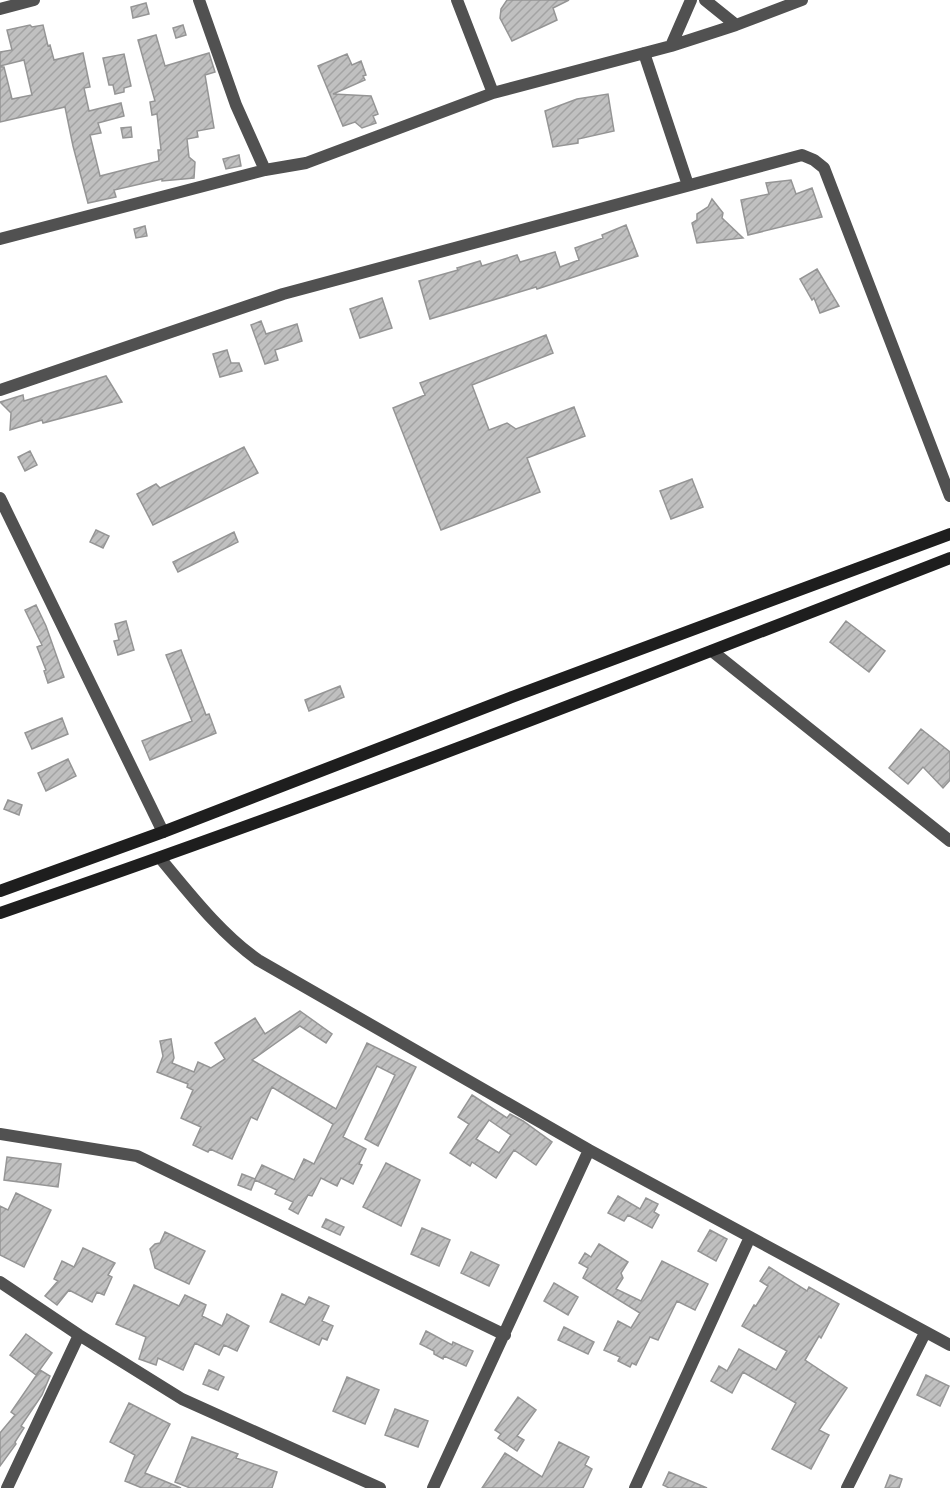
<svg xmlns="http://www.w3.org/2000/svg" width="950" height="1488" viewBox="0 0 950 1488" font-family="Overpass,sans-serif">
<style>
.building{fill:url(#building-hatch);stroke:#959595;stroke-width:1.5;fill-rule:evenodd}
.lines{fill:none;stroke-linecap:round;stroke-linejoin:round}
.street{stroke:#515151;stroke-width:12}
.secondary{stroke:#1e1e1e;stroke-width:12}
</style>
<defs>
<pattern id="building-hatch" width="6" height="6" patternUnits="userSpaceOnUse" patternTransform="scale(1.5)"><rect width="6" height="6" fill="#c0c0c0"/><path d="M-1 1l2-2M0 6l6-6M5 7l2-2" fill="none" stroke="#a3a3a3"/></pattern>
</defs>
<rect width="100%" height="100%" fill="#fff"/>
<!-- building -->
<path class="building" d="M507 0H569L553 8 557 20 512 41 500 18 501 9Z
M146 3 149 14 133 18 131 7Z
M30 25 32 27 43 25 48 46 50 45 54 60 83 53 90 87 84 88 89 111 121 103 124 116 98 123 101 133 90 135 100 176 159 161 158 150H161L157 114 152 115 150 102 155 101 138 40 156 35 165 66 209 53 215 72 205 75 214 128 197 131 198 137 187 139 189 157 195 162 194 178 162 181V179L114 190 116 197 88 203 73 146 65 107 0 122V67H4L12 99 32 95 24 60 0 66V52L12 50 7 30Z
M183 25 186 35 176 38 173 28Z
M124 54 131 86 124 88V92L115 94 113 85H109L103 58Z
M347 54 352 65 361 61 366 75 363 76 365 80 333 94 371 96 378 114 373 116 376 123 362 128 355 122 343 126 318 66Z
M608 94 614 131 578 139V143L553 147 545 111 577 99Z
M131 127 132 137 123 138 121 128Z
M239 155 241 166 226 169 223 159Z
M791 180 796 194 812 188 822 217 748 235 741 200 769 194 766 183Z
M712 199 723 213 722 218 743 238 697 243 692 223 697 220V214L708 207Z
M626 225 638 256 537 289 536 287 430 319 419 281 458 270 457 268 480 261 482 266 517 255 520 262 555 252 560 267 579 260 575 248 603 238 602 235Z
M145 226 147 236 136 238 134 229Z
M817 269 839 306 820 313 814 298 812 300 800 279Z
M382 298 392 328 360 338 350 309Z
M261 321 266 334 297 324 302 341 275 350 278 360 265 364 251 325Z
M546 335 553 353 472 385 489 430 507 423 516 429 574 407 585 436 527 458 540 492 441 530 393 408 425 395 420 383Z
M227 350 231 363H239L242 371 220 377 213 354Z
M106 376 122 402 43 423 42 420 10 430 11 413 0 402 23 395 24 401Z
M244 447 258 473 153 525 137 494 156 484 160 488Z
M30 451 37 465 25 471 18 457Z
M692 479 703 507 671 519 660 491Z
M96 530 109 536 103 548 90 542Z
M234 532 238 542 178 572 173 562Z
M36 605 46 626 64 677 48 683 44 671 46 670 37 647 42 645 25 610Z
M126 621 134 650 118 655 114 641 119 640 115 624Z
M846 621 885 651 869 672 830 642Z
M181 650 206 715 209 714 216 733 150 760 142 741 192 721 166 655Z
M340 686 344 697 309 711 305 700Z
M62 718 68 734 32 749 25 733Z
M921 729 950 752V780L943 788 923 767 908 784 889 768Z
M68 759 76 776 46 791 38 773Z
M8 800 22 805 19 815 4 809Z
M300 1011 332 1034 326 1043 300 1026 252 1060 336 1109 367 1043 416 1067 378 1146 365 1139 395 1075 377 1066 343 1137 366 1149 359 1164 362 1165 353 1184 341 1178 337 1186 321 1178 312 1196 308 1195 298 1214 289 1209 293 1202 275 1194 277 1190 255 1180 251 1190 238 1185 242 1174 255 1179 262 1165 294 1180 304 1159 314 1164 333 1124 272 1087 257 1120 251 1117 232 1159 210 1149 208 1152 193 1145 201 1127 181 1118 193 1090 187 1087 188 1084 157 1072 163 1056 160 1041 171 1039 174 1058 172 1063 194 1072 198 1062 211 1068 225 1059 215 1043 255 1018 265 1034Z
M472 1095 507 1118 510 1114 523 1121 552 1142 536 1165 514 1150 496 1178 472 1162 470 1166 450 1153 469 1124 458 1117ZM489 1120 511 1135 499 1153 476 1139Z
M7 1157 61 1164 58 1187 4 1180Z
M386 1163 420 1180 401 1226 363 1207Z
M16 1193 51 1210 24 1267 0 1255V1206L8 1210Z
M618 1196 640 1209 646 1198 658 1204 654 1212 659 1215 652 1228 628 1215 624 1221 608 1213Z
M326 1219 344 1227 340 1235 322 1227Z
M422 1228 450 1240 439 1266 411 1254Z
M710 1230 727 1239 716 1261 698 1251Z
M165 1232 205 1251 189 1284 155 1268 150 1249 155 1244 160 1243Z
M599 1244 628 1262 621 1273 623 1278 616 1289 641 1301 662 1261 708 1284 695 1310 677 1301 658 1340 650 1337 636 1365 632 1363 630 1367 618 1361 620 1357 604 1350 618 1321 631 1328 640 1313 583 1278 588 1268 579 1263 585 1253 591 1257Z
M83 1248 115 1263 108 1275 112 1277 104 1295 97 1292 92 1302 69 1290 57 1305 45 1296 58 1281 54 1279 62 1261 74 1267Z
M471 1252 499 1265 489 1286 461 1273Z
M769 1267 807 1291 809 1287 839 1304 821 1338 819 1336 805 1360 847 1388 819 1430 829 1435 811 1469 772 1449 796 1403 743 1372 732 1393 711 1381 719 1366 727 1371 739 1349 776 1370 787 1351 742 1326 754 1305 756 1306 768 1286 760 1281Z
M554 1283 578 1297 568 1315 544 1301Z
M134 1285 179 1306 185 1295 206 1305 202 1316 222 1326 227 1314 249 1326 237 1351 224 1345 219 1355 195 1343 183 1370 158 1358 156 1365 139 1359 146 1337 116 1324Z
M282 1294 305 1305 309 1297 329 1306 322 1321 333 1326 327 1340 322 1338 319 1345 270 1322Z
M564 1327 594 1342 588 1354 558 1340Z
M426 1331 452 1345 453 1342 473 1351 466 1366 444 1356 443 1359 434 1354V1351L420 1344Z
M26 1334 52 1353 36 1375 10 1355Z
M40 1370 50 1376 42 1395 21 1426 24 1428 15 1442 16 1444 0 1466V1433L15 1415 11 1412Z
M209 1370 224 1377 218 1390 203 1384Z
M926 1375 949 1386 940 1406 917 1395Z
M347 1377 379 1390 365 1424 333 1411Z
M518 1397 536 1410 517 1436 524 1440 517 1451 498 1438 501 1434 495 1430Z
M129 1403 170 1424 145 1473 181 1488H142L125 1481 135 1455 110 1442Z
M395 1409 428 1421 418 1447 385 1435Z
M192 1437 238 1454 236 1458 277 1472 272 1488H190L175 1482Z
M559 1442 589 1457 585 1465 592 1469 583 1488H482L505 1453 542 1477Z
M669 1472 707 1488H669L663 1485Z
M890 1475 902 1479 899 1488H885Z"/>
<g class="lines">
<!-- street -->
<path class="street" d="M199 0 236 105 265 170
M457 0 493 93
M705 0 736 25
M0 9 34 0
M671 46 691 0
M644 53 688 185
M0 239 265 170 306 163 493 93 671 46 736 25 802 0
M0 390 283 294 802 155 814 160 824 168 950 496
M0 498 163 832
M712 651 950 841
M160 858C190 894 220 933 258 960L589 1150 950 1345
M0 1134 137 1156 505 1335
M0 1282 79 1335 182 1399 380 1488
M7 1488 79 1335
M433 1488 589 1150
M635 1488 750 1237
M847 1488 925 1333"/>
<!-- secondary -->
<path class="secondary" d="M0 891 163 832 512 697 950 534
M0 913C320 804 635 681 950 558"/>
</g>
</svg>
